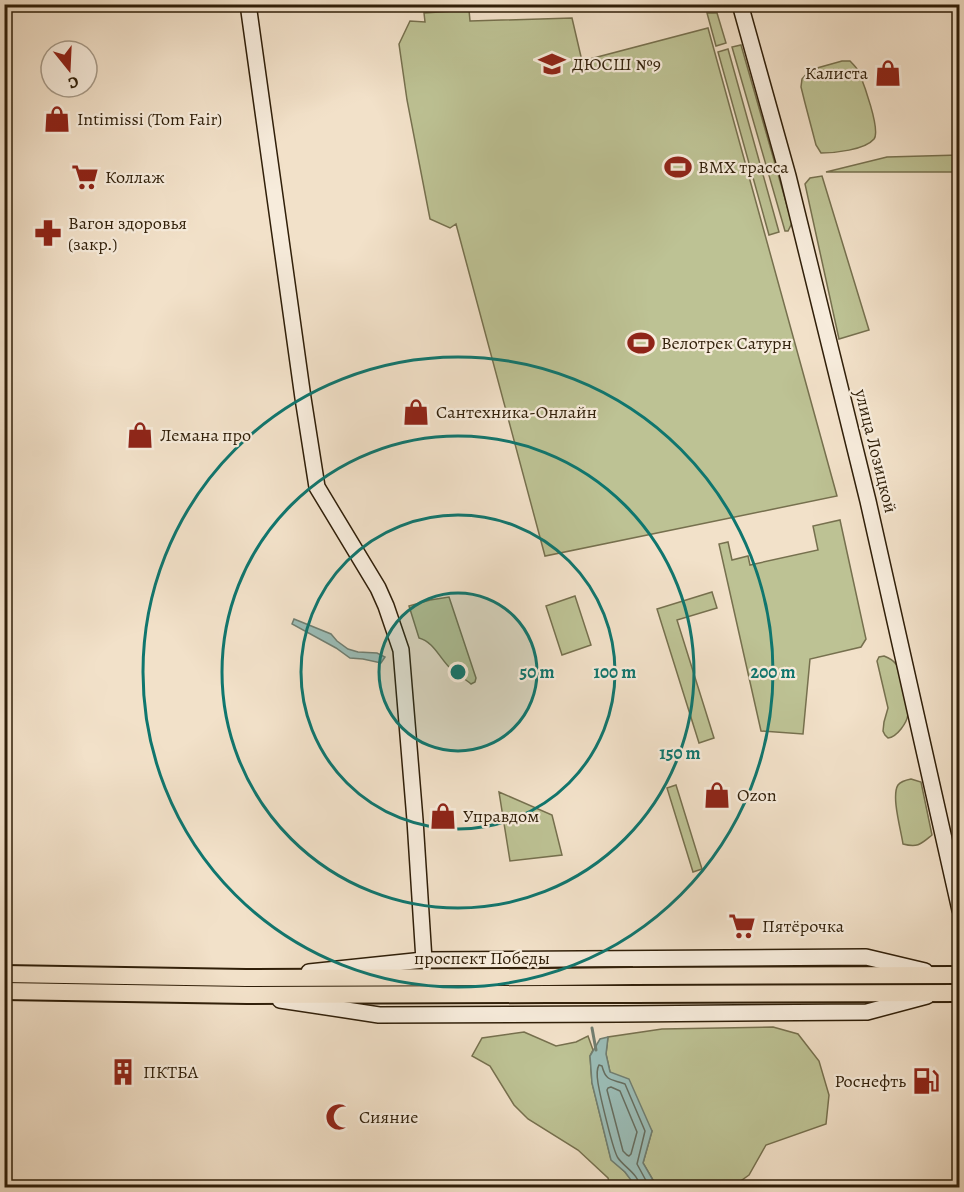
<svg xmlns="http://www.w3.org/2000/svg" width="964" height="1192" viewBox="0 0 964 1192" font-family="Alegreya,serif">
<style>
.green{fill:#bdc294;stroke:#76704e;stroke-width:1.5}
.water{fill:#9bbdb7;stroke:#707e71;stroke-width:1.5}
.lines{fill:none;stroke-linecap:round;stroke-linejoin:round}
.shore{stroke:#666e60;stroke-width:1.5}
.stream{stroke:#707e71;stroke-width:3}
.secondary-casing{stroke:#301f09;stroke-width:18}
.primary-casing{stroke:#301f09;stroke-width:20}
.secondary{stroke:#f7ecdc;stroke-width:15}
.primary{stroke:#f2e1c9;stroke-width:16}
.primary-bridge-casing{stroke:#301f09;stroke-width:20;stroke-linecap:butt}
.primary-bridge{stroke:#f2e1c9;stroke-width:16}
.ring{fill:none;stroke:#0f766e;stroke-width:3}
.labels{text-anchor:middle;dominant-baseline:central;stroke-width:4.5;stroke-linejoin:round;paint-order:stroke}
.poi-label{font-size:18px;fill:#301f09;stroke:#f7ecdc;text-anchor:start}
.street-label{font-size:18px;fill:#301f09;stroke:#f7ecdc}
.centre{fill:#0f766e;stroke:#f7ecdc;stroke-width:3}
.ring-label{font-size:18px;text-anchor:middle;font-weight:bold;fill:#0f766e;stroke:#f7ecdc;stroke-width:4.5;stroke-linejoin:round;paint-order:stroke}
</style>
<rect width="100%" height="100%" fill="#f2e1c9"/>
<filter id="stains"><feTurbulence type="fractalNoise" baseFrequency=".00333" numOctaves="4"/><feColorMatrix values="0 0 0 0 .2 0 0 0 0 .09 0 0 0 0 .02 0 0 0 .5 -.17"/></filter>
<radialGradient id="worn" r=".72"><stop offset=".6" stop-color="#630" stop-opacity="0"/><stop offset="1" stop-color="#630" stop-opacity=".3"/></radialGradient>
<!-- green -->
<path class="green" d="M469 10 470 21 572 18 582 61 708 28 837 496 545 556 456 224 450 228 430 219 407 100 399 44 410 21 425 22 424 13Z
M707 13H717L726 43 716 46Z
M741 45 792 223 788 231H785L732 47Z
M728 49 779 232 769 235 718 52Z
M842 61H850C853 64 857 68 859 72 863 82 881 130 874 139 865 150 834 153 821 153L816 145 805 103 801 87 802 79 810 70Z
M959 155V172H826L887 157Z
M822 176 869 330 839 339 805 184 810 178Z
M840 520 866 639 861 647 810 659 803 734 761 731 719 544 728 542 732 560 748 556 750 565 818 550 813 526Z
M712 592 717 608 677 620 714 738 699 743 657 609Z
M575 596 591 645 562 655 546 606Z
M449 597 476 678 475 682 471 684C465 679 457 674 451 669 440 659 434 642 419 638L409 606 430 600Z
M884 656C889 658 893 660 896 664 899 667 908 709 908 714 907 723 897 737 888 738L885 735 883 731 884 722 888 708 877 661 879 657Z
M911 779 921 782 932 835C921 844 918 848 903 844 901 830 891 796 898 785 901 781 906 780 911 779Z
M676 785 702 869 693 872 667 788Z
M499 792 552 815 562 855 510 861Z
M773 1027 798 1034 819 1061 829 1095 826 1124 766 1145 749 1175 732 1187H657L643 1163 652 1131 610 1072 606 1054 608 1037 662 1029Z
M524 1032 556 1046 576 1042 588 1036 593 1050 590 1056 592 1083 611 1159 625 1172 637 1187H611L608 1178 578 1150 528 1119 514 1105 490 1066 472 1056 482 1038Z"/>
<!-- water -->
<path class="water" d="M294 619 331 634 337 641 348 649 358 652 377 653 385 657 381 663 363 659 350 658 336 648 292 624Z
M608 1037 606 1054 610 1072 629 1079 652 1131 643 1163 657 1187H636L625 1172 611 1160 592 1083 590 1056 600 1039Z"/>
<g class="lines">
<!-- shore -->
<path class="shore" d="M611 1087 620 1091 637 1132 631 1154 629 1156 627 1155 623 1151 607 1090 608 1088Z
M640 1188C639 1174 625 1168 618 1158 613 1151 600 1095 598 1083 597 1077 596 1070 599 1065L602 1066C606 1082 612 1079 625 1084L645 1131 637 1164 650 1188"/>
<!-- stream -->
<path class="stream" d="M592 1028 596 1050"/>
<defs>
<path id="secondary" d="M248 4 303 398 317 487 378 588 386 606 401 650 415 820 424 960
M740 4 788 176 868 501 960 910
M309 972 424 960 866 957 925 971
M280 1000 379 1015 621 1014 867 1012 927 996"/>
<path id="primary" d="M4 974 246 978 547 977
M633 976 960 975
M4 991 247 995 547 994
M633 994 960 993"/>
</defs>
<!-- secondary casing -->
<use href="#secondary" class="secondary-casing"/>
<!-- primary casing -->
<use href="#primary" class="primary-casing"/>
<!-- secondary -->
<use href="#secondary" class="secondary"/>
<!-- primary -->
<use href="#primary" class="primary"/>
<defs>
<path id="primary-bridge" d="M547 977 633 976
M547 994H633"/>
</defs>
<!-- primary-bridge casing -->
<use href="#primary-bridge" class="primary-bridge-casing"/>
<!-- primary-bridge -->
<use href="#primary-bridge" class="primary-bridge"/>
</g>
<!-- distance rings -->
<circle cx="458" cy="672" r="79" fill="#0f766e" fill-opacity=".12"/>
<g class="ring">
<circle cx="458" cy="672" r="79"/>
<circle cx="458" cy="672" r="157"/>
<circle cx="458" cy="672" r="236"/>
<circle cx="458" cy="672" r="315"/>
</g>
<!-- icons -->
<defs>
<symbol id="school-bare" viewBox="-9 -9 18 18"><path d="M0-5L7-2L0 1L-7-2ZM-4 1L0 2.5L4 1V4Q0 6-4 4Z" fill="#8f2418" stroke="#f7ecdc" stroke-width="2.5" paint-order="stroke"/></symbol>
<symbol id="shop-bare" viewBox="-9 -9 18 18"><path d="M-5-2.5h2.3a2.7 3.5 0 0 1 5.4 0H5L5.5 6h-11ZM-1.5-2.5h3a1.5 2.3 0 0 0-3 0Z" fill="#8f2418" stroke="#f7ecdc" stroke-width="2.5" paint-order="stroke"/></symbol>
<symbol id="stadium-bare" viewBox="-9 -9 18 18"><path d="M0-5a6.5 5 0 1 0 0 10a6.5 5 0 1 0 0-10ZM-3.5-1.8h7v3.6h-7Z" fill="#8f2418" stroke="#f7ecdc" stroke-width="2.5" paint-order="stroke"/></symbol>
<symbol id="supermarket-bare" viewBox="-9 -9 18 18"><path d="M-6-5.5h2.5l.6 2H6L4.5 2H-2.5L-4.4-4H-6ZM-1.5 3.2a1.3 1.3 0 1 0 .1 0ZM3 3.2a1.3 1.3 0 1 0 .1 0Z" fill="#8f2418" stroke="#f7ecdc" stroke-width="2.5" paint-order="stroke"/></symbol>
<symbol id="pharmacy-bare" viewBox="-9 -9 18 18"><path d="M-2-6h4v4h4v4h-4v4h-4v-4h-4v-4h4Z" fill="#8f2418" stroke="#f7ecdc" stroke-width="2.5" paint-order="stroke"/></symbol>
<symbol id="building-bare" viewBox="-9 -9 18 18"><path d="M-4-6H4V6H1V3H-1V6H-4ZM-2.5-4.3h1.7v1.8h-1.7ZM.8-4.3h1.7v1.8H.8ZM-2.5-1h1.7V.8h-1.7ZM.8-1h1.7V.8H.8Z" fill="#8f2418" stroke="#f7ecdc" stroke-width="2.5" paint-order="stroke"/></symbol>
<symbol id="fuel-bare" viewBox="-9 -9 18 18"><path d="M-5.5-6h7V0h2V4h1.3V-2.5L3-4.5l.8-.8L6-3V5H2.5V1h-1V6h-7ZM-4.2-4.7v3.2H.2V-4.7Z" fill="#8f2418" stroke="#f7ecdc" stroke-width="2.5" paint-order="stroke"/></symbol>
<symbol id="mosque-bare" viewBox="-9 -9 18 18"><path d="M3.5-4.9A6 6 0 1 0 3.5 4.9A5 5 0 1 1 3.5-4.9Z" fill="#8f2418" stroke="#f7ecdc" stroke-width="2.5" paint-order="stroke"/></symbol>
</defs>
<g fill-rule="evenodd">
<use href="#school-bare" x="533" y="45" width="38" height="38"/>
<use href="#shop-bare" x="869" y="54" width="38" height="38"/>
<use href="#shop-bare" x="38" y="100" width="38" height="38"/>
<use href="#stadium-bare" x="659" y="148" width="38" height="38"/>
<use href="#supermarket-bare" x="66" y="158" width="38" height="38"/>
<use href="#pharmacy-bare" x="29" y="214" width="38" height="38"/>
<use href="#stadium-bare" x="622" y="324" width="38" height="38"/>
<use href="#shop-bare" x="397" y="393" width="38" height="38"/>
<use href="#shop-bare" x="121" y="416" width="38" height="38"/>
<use href="#shop-bare" x="698" y="776" width="38" height="38"/>
<use href="#shop-bare" x="424" y="797" width="38" height="38"/>
<use href="#supermarket-bare" x="723" y="907" width="38" height="38"/>
<use href="#building-bare" x="104" y="1053" width="38" height="38"/>
<use href="#fuel-bare" x="907" y="1062" width="38" height="38"/>
<use href="#mosque-bare" x="320" y="1098" width="38" height="38"/>
</g>
<g class="labels">
<!-- poi labels -->
<g class="poi-label">
<text x="572" y="64">ДЮСШ №9</text>
<text x="868" y="73" text-anchor="end">Калиста</text>
<text x="77" y="119">Intimissi (Tom Fair)</text>
<text x="698" y="167">BMX трасса</text>
<text x="105" y="177">Коллаж</text>
<text x="68" y="223">Вагон здоровья<tspan x="68" dy="21">(закр.)</tspan></text>
<text x="661" y="343">Велотрек Сатурн</text>
<text x="436" y="412">Сантехника-Онлайн</text>
<text x="160" y="435">Лемана про</text>
<text x="737" y="795">Ozon</text>
<text x="463" y="816">Управдом</text>
<text x="762" y="926">Пятёрочка</text>
<text x="143" y="1072">ПКТБА</text>
<text x="906" y="1081" text-anchor="end">Роснефть</text>
<text x="359" y="1117">Сияние</text>
</g>
<!-- street labels -->
<g class="street-label">
<text transform="translate(876 451) rotate(76)">улица Лозицкой</text>
<text x="482" y="958">проспект Победы</text>
</g>
</g>
<circle cx="458" cy="672" r="9" class="centre"/>
<g class="ring-label">
<text x="537" y="678">50 m</text>
<text x="615" y="678">100 m</text>
<text x="773" y="678">200 m</text>
<text x="680" y="759">150 m</text>
</g>
<!-- margin -->
<rect width="964" height="1192" fill="none" stroke="#f2e1c9" stroke-width="24"/>
<rect x="6" y="6" width="952" height="1180" fill="none" stroke="#301f09" stroke-width="3"/>
<rect x="12" y="12" width="940" height="1168" fill="none" stroke="#301f09" stroke-width="1.5"/>
<!-- north arrow -->
<g transform="translate(69 69) rotate(162)"><circle r="28" fill="#f7ecdc" stroke="#a79a88" stroke-width="1.5"/>
<path d="M0-4.5L10 22L0 15L-10 22Z" fill="#8f2418"/>
<text y="-9" font-size="16" font-weight="bold" text-anchor="middle" fill="#301f09">С</text>
</g>
<rect width="100%" height="100%" filter="url(#stains)"/>
<rect width="100%" height="100%" fill="url(#worn)"/>
</svg>
